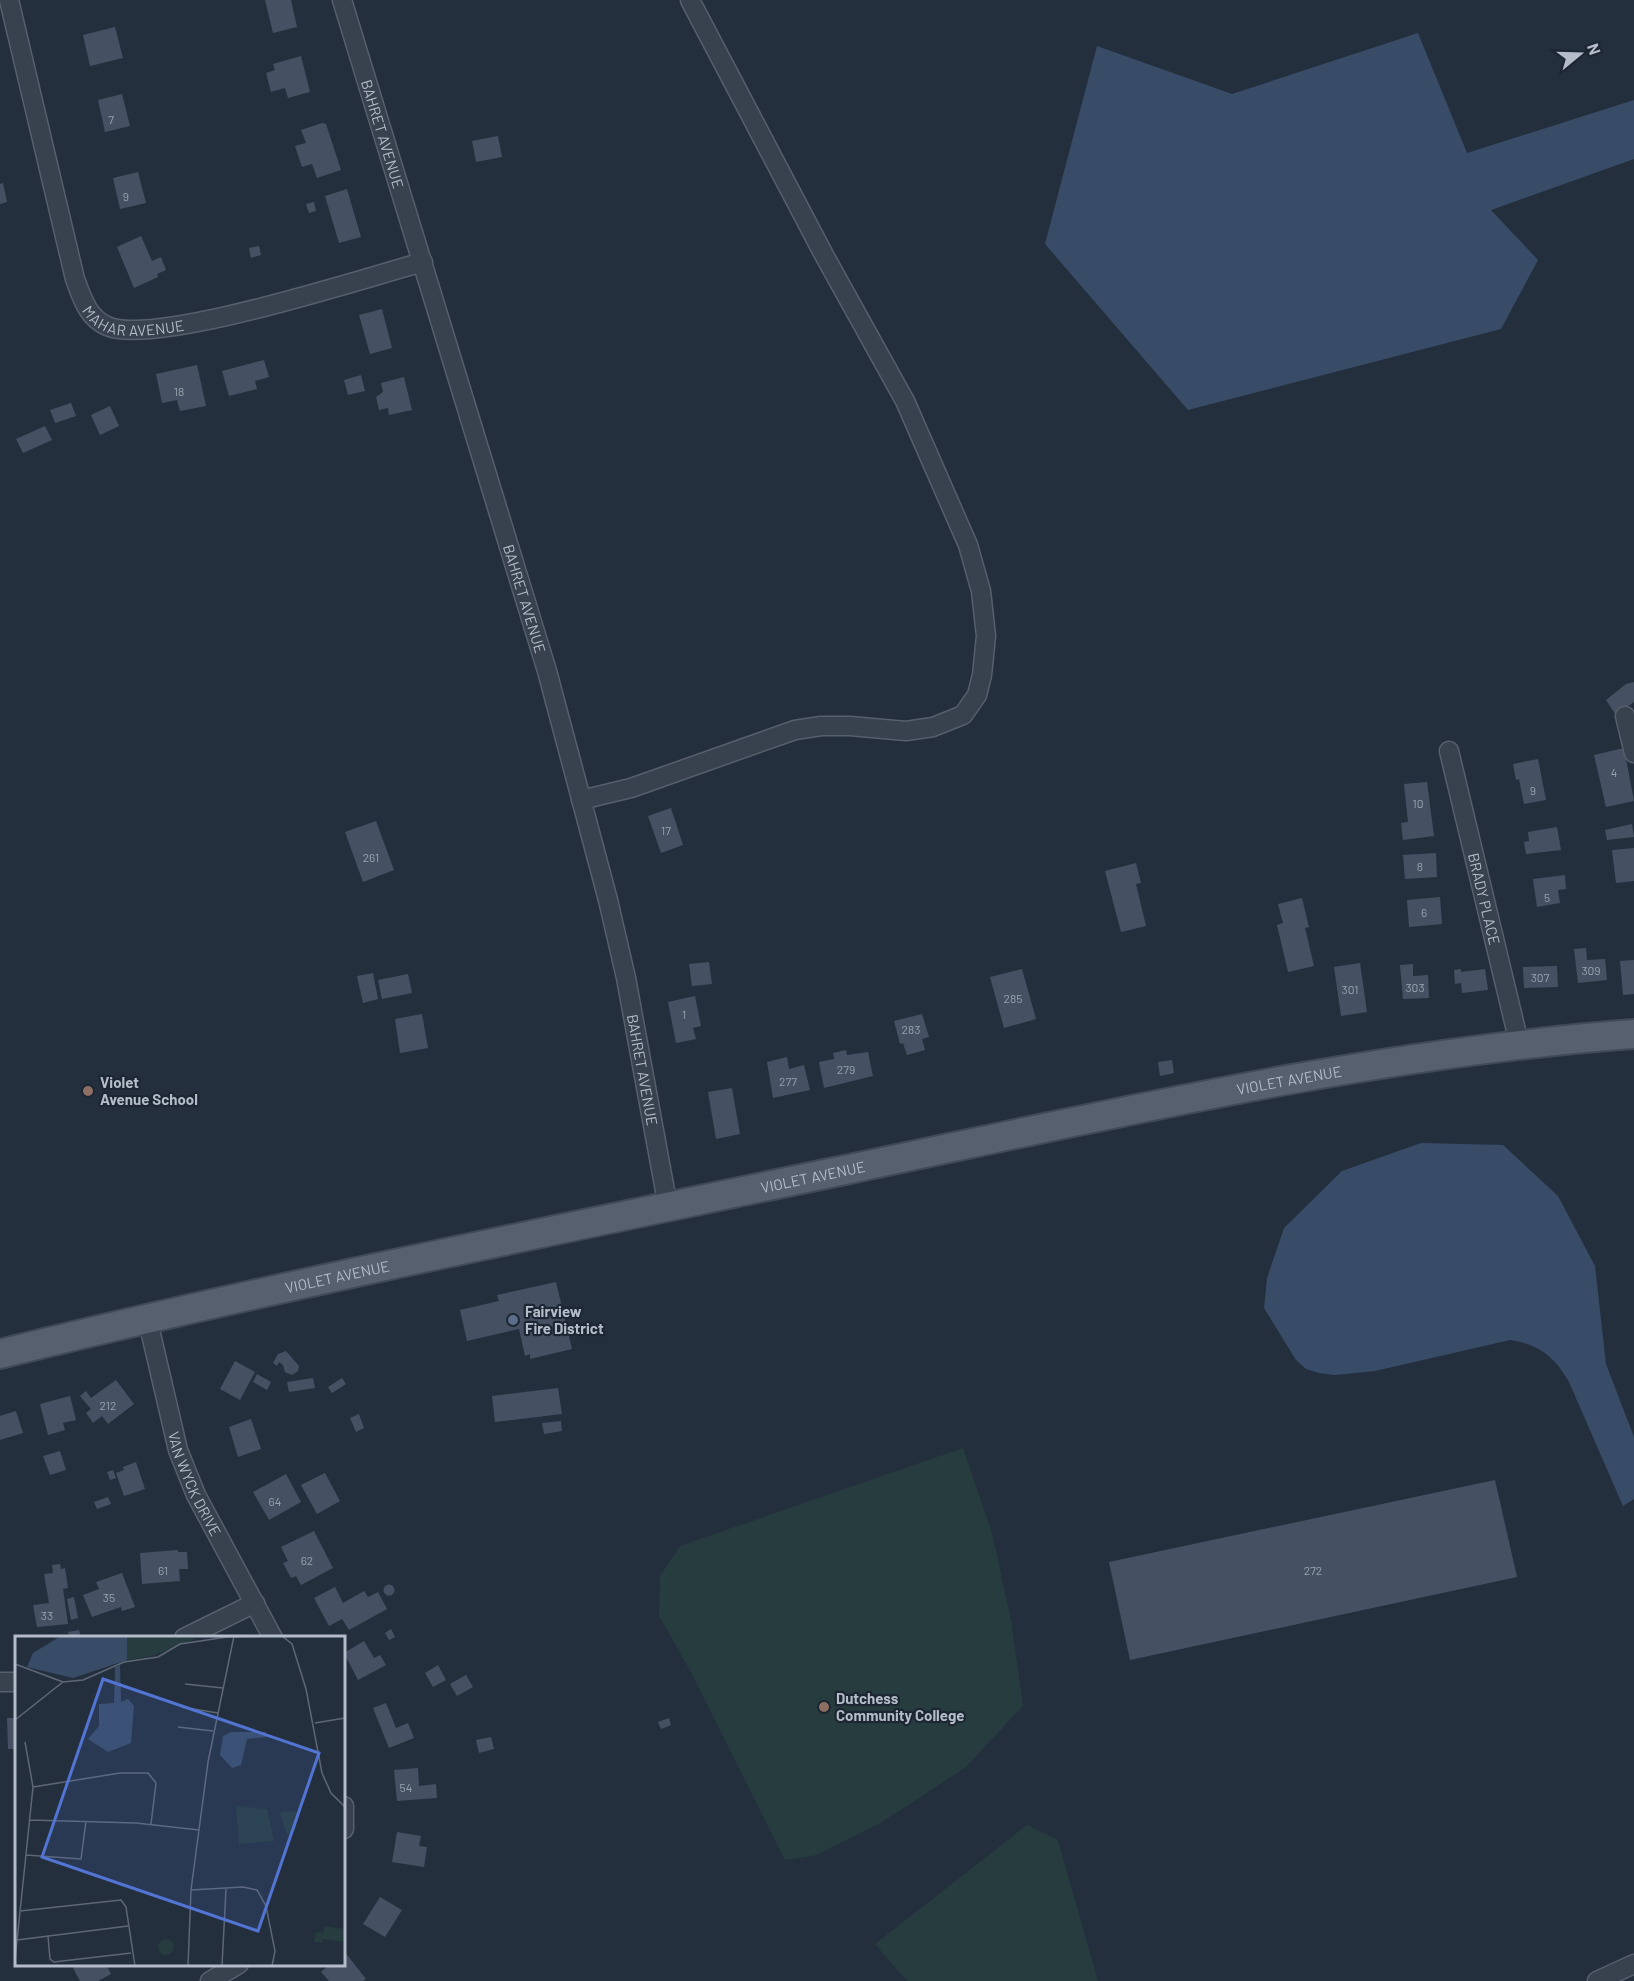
<svg xmlns="http://www.w3.org/2000/svg" width="1634" height="1981" viewBox="0 0 1634 1981" font-family="Barlow,sans-serif">
<style>
.green{fill:#263c3f}
.water{fill:#394c67}
.building{fill:#455162}
.lines{fill:none;stroke-linecap:round;stroke-linejoin:round}
.minor-casing{stroke:#565f6c;stroke-width:21}
.primary-casing{stroke:#414a57;stroke-width:32}
.minor{stroke:#38414e;stroke-width:18}
.primary{stroke:#56606e;stroke-width:28}
.education-dot{fill:#8d6e63;stroke:#1d2633;stroke-width:2}
.service-dot{fill:#5c6f8a;stroke:#1d2633;stroke-width:2}
.labels{text-anchor:middle;dominant-baseline:central;stroke-width:4.5;stroke-linejoin:round;paint-order:stroke}
.number-label{font-size:12px;fill:#98a1af}
.street-label{font-size:15px;fill:#b4bcc9;stroke:#1d2633}
.poi-label{font-size:15px;font-weight:bold;fill:#b4bcc9;stroke:#1d2633;text-anchor:start}
.inset-road{fill:none;stroke:#5e6776;stroke-width:1.5}
.view{fill:#5274d3;fill-opacity:0.15;stroke:#5274d3;stroke-width:3}
.inset-edge{fill:none;stroke:#b4bcc9;stroke-width:3}
</style>
<rect width="100%" height="100%" fill="#242f3e"/>
<!-- green -->
<path class="green" d="M963 1448 992 1533 1011 1620 1023 1706 965 1768 882 1822 817 1855 785 1860 691 1672 659 1616 660 1576 680 1546Z
M1027 1825 1058 1840 1098 1981H907L875 1944Z"/>
<!-- water -->
<path class="water" d="M1418 33 1467 153 1634 100V159L1491 210 1538 260 1501 329 1188 410 1045 244 1097 46 1232 94Z
M1421 1143 1503 1145 1558 1196 1595 1266 1606 1364 1634 1437V1499L1623 1506 1569 1382C1555 1357 1539 1344 1510 1340L1375 1371 1335 1375 1319 1373 1306 1369 1296 1360 1264 1308 1267 1278 1284 1228 1342 1171Z"/>
<!-- building -->
<path class="building" d="M265 0H291L297 27 273 33Z
M115 27 123 58 90 66 83 35Z
M301 56 310 92 288 98 285 88 271 92 266 73 275 70 273 64Z
M122 94 130 126 105 132 98 100Z
M322 123 326 124 341 170 317 178 312 164 302 167 295 146 306 143 301 130Z
M498 136 502 157 476 162 472 141Z
M138 172 146 203 120 209 113 178Z
M3 183 7 202 0 204V184Z
M347 189 361 237 339 243 325 196Z
M314 202 316 211 309 213 306 204Z
M141 236 152 261 161 257 166 270 157 274 158 277 134 288 117 247Z
M259 246 261 255 251 258 249 248Z
M382 309 392 348 370 354 359 315Z
M264 360 269 377 255 381 257 389 229 396 222 371Z
M197 365 206 406 180 411 177 400 162 403 156 374Z
M361 375 365 391 348 395 344 380Z
M404 377 412 410 389 415 388 408 379 410 376 397 383 392 381 383Z
M71 403 76 416 55 423 50 410Z
M110 406 119 426 100 435 91 415Z
M45 426 52 440 23 453 16 439Z
M1634 682V702L1616 715 1606 700 1626 684Z
M1624 748 1634 801 1606 807 1594 755Z
M1538 759 1546 800 1524 804 1519 779 1516 780 1513 764Z
M1427 782 1434 836 1403 840 1401 823 1408 822 1404 784Z
M671 808 683 845 661 853 648 816Z
M376 821 394 870 363 882 345 832Z
M1632 824 1634 837 1607 840 1605 830Z
M1557 827 1561 850 1526 854 1524 842 1529 841 1528 832Z
M1634 848V881L1616 883 1612 850Z
M1436 853 1437 877 1405 879 1403 855Z
M1136 863 1141 883 1136 884 1146 926 1121 932 1105 871Z
M1565 875 1566 889 1558 890 1560 903 1537 907 1533 879Z
M1440 897 1442 924 1409 927 1407 900Z
M1302 898 1309 927 1305 928 1314 966 1288 972 1277 925 1283 923 1278 904Z
M1586 948 1587 960 1605 959 1607 980 1578 983 1574 949Z
M1634 960V994L1623 995 1620 961Z
M709 962 712 984 692 986 689 964Z
M1360 963 1367 1012 1341 1016 1334 967Z
M1413 964V976L1428 975 1429 998 1403 999 1400 965Z
M1557 966 1558 987 1524 988 1523 967Z
M1022 969 1036 1019 1004 1028 990 977Z
M1461 969V972L1485 969 1488 990 1462 993 1461 983 1455 984 1454 970Z
M373 973 378 999 363 1003 357 976Z
M408 974 412 993 382 999 378 980Z
M695 996 701 1026 693 1028 696 1039 676 1043 668 1002Z
M422 1014 428 1048 400 1053 395 1019Z
M922 1014 929 1037 922 1039 925 1050 907 1055 903 1043 900 1044 894 1021Z
M846 1050 847 1055 868 1052 873 1076 824 1088 819 1062 834 1059 833 1053Z
M787 1057 789 1069 804 1065 810 1090 773 1098 767 1062Z
M1172 1060 1174 1073 1160 1076 1158 1062Z
M732 1088 740 1134 716 1139 708 1092Z
M556 1282 572 1349 530 1359V1354L525 1356 519 1329 467 1341 460 1310 499 1301 497 1295Z
M286 1351 299 1366 298 1371 292 1375 285 1372 283 1365 279 1362 277 1366 273 1363 278 1354Z
M235 1361 255 1372 240 1400 220 1389Z
M257 1374 271 1382 267 1390 253 1382Z
M313 1378 315 1388 289 1392 287 1382Z
M342 1378 346 1384 332 1393 328 1387Z
M116 1380 134 1404 108 1424 102 1416 93 1423 86 1413 91 1409 80 1396 86 1391 91 1398Z
M558 1388 562 1414 495 1422 492 1396Z
M70 1396 76 1420 63 1423 65 1430 48 1435 40 1404Z
M16 1411 23 1433 0 1440V1416Z
M359 1414 364 1428 356 1432 350 1418Z
M251 1419 261 1449 238 1457 229 1427Z
M561 1421 562 1431 544 1434 542 1423Z
M60 1451 66 1470 50 1475 43 1456Z
M136 1462 145 1489 124 1496 116 1473 124 1470 123 1467Z
M113 1470 116 1478 110 1480 107 1472Z
M325 1473 340 1501 317 1514 301 1485Z
M286 1474 301 1502 269 1520 253 1492Z
M1495 1480 1517 1577 1130 1660 1109 1562Z
M108 1497 111 1504 97 1509 94 1502Z
M314 1531 333 1568 301 1585 296 1576 291 1578 283 1563 288 1561 281 1547Z
M178 1550V1552H187L188 1569H179L180 1581 142 1584 140 1553Z
M60 1564 61 1569 65 1568 68 1588 63 1589 68 1624 37 1627 33 1605 49 1603 44 1574 53 1573 52 1565Z
M122 1573 135 1607 122 1611 121 1607 92 1617 83 1595 99 1589 96 1582Z
M383.5 1590a5.5 5.5 0 1 1 11 0a5.5 5.5 0 1 1-11 0Z
M335 1587 343 1603 364 1591 368 1597 378 1592 387 1609 349 1630 342 1619 329 1626 314 1598Z
M74 1597 78 1618 71 1620 67 1599Z
M391 1629 395 1637 389 1640 385 1633Z
M79 1630 81 1638H69L68 1632Z
M364 1641 374 1658 380 1655 386 1665 358 1680 344 1653Z
M438 1665 446 1680 433 1687 425 1673Z
M466 1675 473 1687 457 1696 450 1684Z
M386 1703 396 1728 408 1723 414 1738 389 1748 373 1708Z
M7 1718H16V1749H8Z
M669 1718 671 1725 661 1729 658 1722Z
M491 1737 494 1749 479 1753 476 1740Z
M418 1768 419 1786 436 1784 437 1798 397 1801 394 1770Z
M397 1832 421 1836 419 1846 427 1847 424 1867 392 1862Z
M380 1897 402 1910 385 1937 363 1924Z
M344 1951 366 1979 363 1981H329L321 1972 330 1964H344Z
M80 1964H106L111 1974 98 1981H80L73 1968Z"/>
<g class="lines">
<defs>
<g id="minor">
<path id="s1" d="M9 0 75 279C82 298 88 318 107 326 154 347 364 278 423 262"/>
<path id="s2" d="M342 0 547 671 608 900 626 978 668 1207"/>
<path d="M1625 716 1634 753"/>
<path id="s3" d="M1449 751 1520 1047"/>
<path d="M581 800 631 788 795 730 821 726H850L906 731 933 727 963 715 977 695 982 675 986 636 981 591 968 545 905 401 824 255 690 0"/>
<path id="s4" d="M147 1317 178 1450 196 1495 273 1638"/>
<path d="M184 1638 255 1603"/>
<path d="M0 1682H16"/>
<path d="M344 1806V1829"/>
<path d="M210 1981 239 1964"/>
<path d="M1597 1981 1634 1964"/>
</g>
<g id="primary">
<path id="s5" d="M0 1354C284 1284 572 1227 859 1167 1113 1114 1375 1053 1634 1034"/>
</g>
</defs>
<!-- minor casing -->
<use href="#minor" class="minor-casing"/>
<!-- primary casing -->
<use href="#primary" class="primary-casing"/>
<!-- minor -->
<use href="#minor" class="minor"/>
<!-- primary -->
<use href="#primary" class="primary"/>
</g>
<!-- markers -->
<g class="education-dot">
<circle cx="88" cy="1091" r="6"/>
<circle cx="824" cy="1707" r="6"/>
</g>
<circle class="service-dot" cx="513" cy="1320" r="6"/>
<g class="labels">
<!-- number labels -->
<g class="number-label">
<text x="111" y="119">7</text>
<text x="126" y="196">9</text>
<text x="179" y="391">18</text>
<text x="1614" y="772">4</text>
<text x="1533" y="790">9</text>
<text x="1418" y="803">10</text>
<text x="666" y="830">17</text>
<text x="371" y="857">261</text>
<text x="1420" y="866">8</text>
<text x="1547" y="897">5</text>
<text x="1424" y="912">6</text>
<text x="1591" y="970">309</text>
<text x="1540" y="977">307</text>
<text x="1415" y="987">303</text>
<text x="1350" y="989">301</text>
<text x="1013" y="998">285</text>
<text x="684" y="1014">1</text>
<text x="911" y="1029">283</text>
<text x="846" y="1069">279</text>
<text x="788" y="1081">277</text>
<text x="108" y="1405">212</text>
<text x="275" y="1501">64</text>
<text x="307" y="1560">62</text>
<text x="163" y="1570">61</text>
<text x="1313" y="1570">272</text>
<text x="109" y="1597">35</text>
<text x="47" y="1615">33</text>
<text x="406" y="1787">54</text>
</g>
<!-- street labels -->
<g class="street-label">
<text stroke="none"><textPath href="#s2" startOffset="140">BAHRET AVENUE</textPath></text>
<text stroke="none"><textPath href="#s1" startOffset="370">MAHAR AVENUE</textPath></text>
<text stroke="none"><textPath href="#s2" startOffset="626">BAHRET AVENUE</textPath></text>
<text stroke="none"><textPath href="#s3" startOffset="152">BRADY PLACE</textPath></text>
<text stroke="none"><textPath href="#s2" startOffset="1112">BAHRET AVENUE</textPath></text>
<text stroke="none"><textPath href="#s5" startOffset="1318">VIOLET AVENUE</textPath></text>
<text stroke="none"><textPath href="#s5" startOffset="832">VIOLET AVENUE</textPath></text>
<text stroke="none"><textPath href="#s5" startOffset="346">VIOLET AVENUE</textPath></text>
<text stroke="none"><textPath href="#s4" startOffset="174">VAN WYCK DRIVE</textPath></text>
</g>
<!-- poi labels -->
<g class="poi-label">
<text x="100" y="1082">Violet<tspan x="100" dy="17">Avenue School</tspan></text>
<text x="525" y="1311">Fairview<tspan x="525" dy="17">Fire District</tspan></text>
<text x="836" y="1698">Dutchess<tspan x="836" dy="17">Community College</tspan></text>
</g>
</g>
<!-- overview -->
<g transform="translate(15 1636)">
<rect width="330" height="330" fill="#242f3e"/>
<path d="M112 0H179L180 3 137 20 112 24ZM221 170 252 173 259 205 224 208ZM267 175 285 176 280 195 272 199 265 178ZM310 290 330 293 328 306 308 303 307 307 299 306 301 296 308 297ZM143 311a8 8 0 1 1 16 0a8 8 0 1 1-16 0Z" fill="#263c3f"/>
<path d="M46 0H112V24L58 42 12 31 18 17ZM105 29 106 66 113 63 119 70 116 107 93 116 73 103 84 90V68L99 67 100 31ZM216 96H251L252 101 232 103 226 129 217 132 205 119 208 100Z" fill="#394c67"/>
<path class="inset-road" d="M267 0 277 8 291 53 307 137 316 157 330 171M0 28 48 46M170 48 208 52M166 71 203 77M0 84 48 46 68 44 109 26 143 21 165 8 212 1 262 0M300 87 330 82M163 91 198 95M18 151 105 137H133L141 147 136 188M15 184 121 187 184 194M11 219 66 223 71 185M176 254 228 251 242 254 251 270 260 315 257 330M5 275 106 264 111 271 120 330M33 300 35 323 39 326 116 317M2 304 113 290M0 324 18 151 10 106M173 330 176 254 193 126 219 0M207 330 211 253"/>
<path class="view" d="M88 43 304 117 243 295 27 221Z"/>
<rect width="330" height="330" class="inset-edge"/>
</g>
<!-- north arrow -->
<g transform="translate(1580 54) rotate(71)" stroke="#1d2633" stroke-width="4.5" paint-order="stroke">
<path d="M0-4.5L10 22L0 15L-10 22Z" fill="#b4bcc9"/>
<text y="-9" font-size="16" font-weight="bold" text-anchor="middle" fill="#b4bcc9">N</text>
</g>
</svg>
